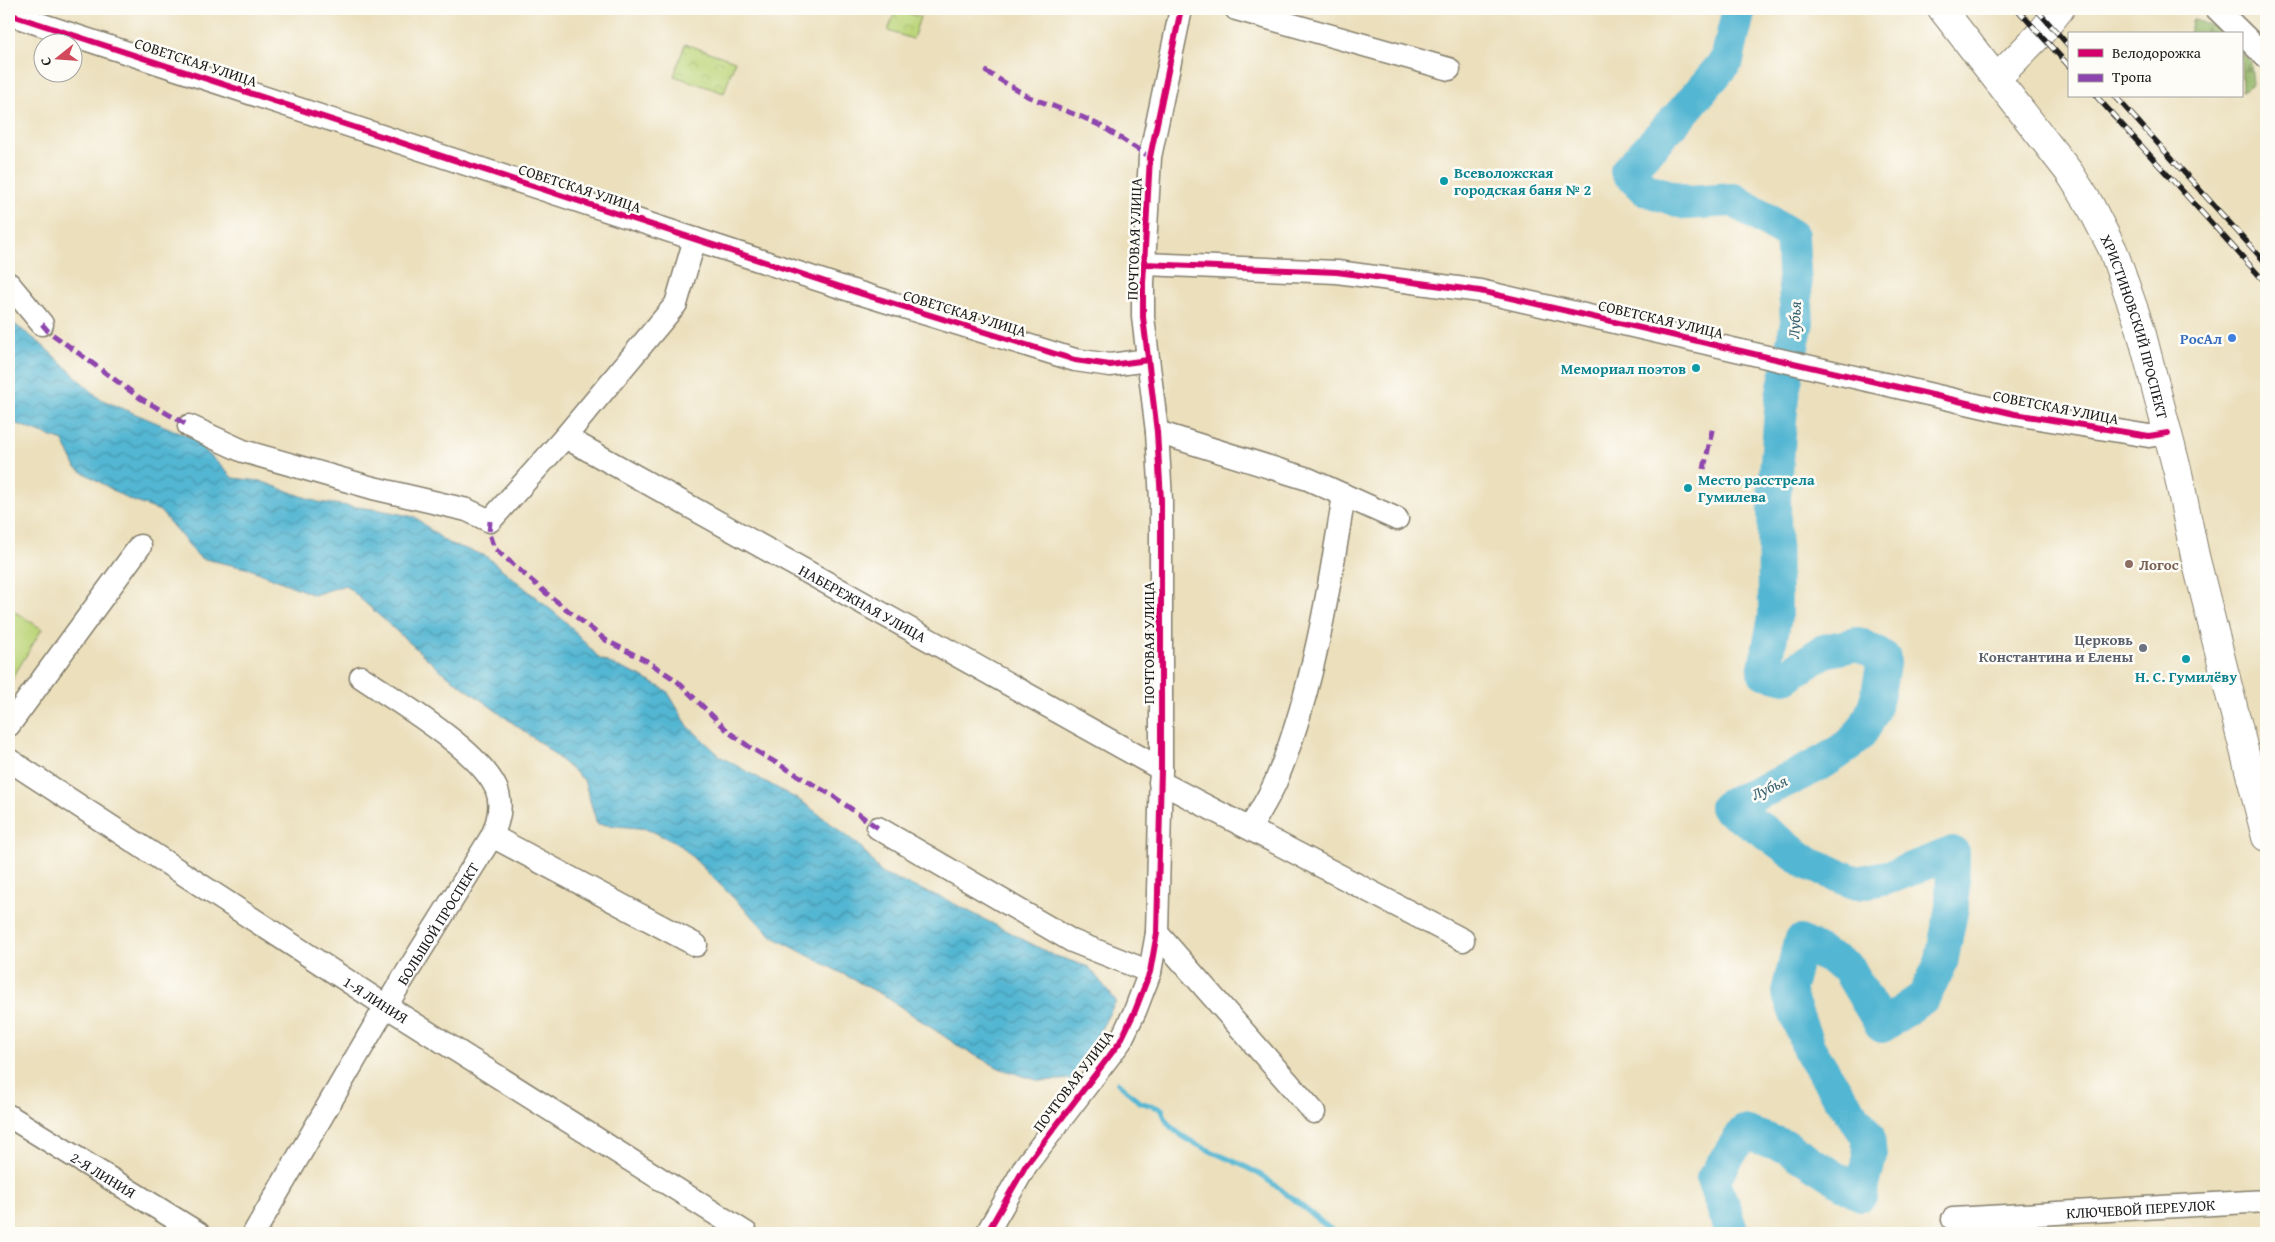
<svg xmlns="http://www.w3.org/2000/svg" width="2275" height="1242" viewBox="0 0 2275 1242" font-family="'Gentium Book Plus',serif">
<style>
.grass{fill:#bdd67b;stroke:#6c794c}
.forest{fill:url(#forest-firs);stroke:#596a44}
.park{fill:url(#park-crowns);stroke:#6c794c}
.water{fill:url(#water-waves);stroke:#386977}
.lines{fill:none;stroke-linecap:round;stroke-linejoin:round}
.stream{stroke:#53b6d2;stroke-width:5.5}
.river{stroke:#53b6d2;stroke-width:34}
.minor-casing{stroke:#847e6c;stroke-width:25}
.tertiary-casing{stroke:#847e6c;stroke-width:30}
.minor{stroke:#fff;stroke-width:22}
.tertiary{stroke:#fff;stroke-width:28}
.rail-casing{stroke:#1c1c1c;stroke-width:5.5}
.rail{stroke:#fdfcf7;stroke-width:4;stroke-dasharray:11;stroke-linecap:butt}
.quiet{stroke:#8e44ad;stroke-width:5;stroke-dasharray:10 5;stroke-linecap:butt}
.cycleway-casing{stroke:#fdfcf7;stroke-width:9}
.cycleway{stroke:#d6006c;stroke-width:6}
.culture-dot{fill:#0f9aa8;stroke:#fdfcf7;stroke-width:2}
.shop-dot{fill:#3f7fe0;stroke:#fdfcf7;stroke-width:2}
.education-dot{fill:#8d6e63;stroke:#fdfcf7;stroke-width:2}
.worship-dot{fill:#6b7280;stroke:#fdfcf7;stroke-width:2}
.labels{text-anchor:middle;dominant-baseline:central;stroke-width:5;stroke-linejoin:round;paint-order:stroke}
.street-label{font-size:15px;fill:#1c1c1c;stroke:#fdfcf7}
.culture-label{font-size:15px;font-weight:bold;fill:#0d838f;stroke:#fdfcf7;text-anchor:start}
.shop-label{font-size:15px;font-weight:bold;fill:#366cbe;stroke:#fdfcf7;text-anchor:end}
.education-label{font-size:15px;font-weight:bold;fill:#785e54;stroke:#fdfcf7;text-anchor:start}
.worship-label{font-size:15px;font-weight:bold;fill:#5b616d;stroke:#fdfcf7;text-anchor:end}
.water-label{font-size:16px;font-style:italic;fill:#35616e;stroke:#fdfcf7}
</style>
<defs>
<pattern id="forest-firs" width="22" height="20" patternUnits="userSpaceOnUse" patternTransform="scale(1.25)"><rect width="22" height="20" fill="#96b76b"/><path d="M5 1l3.5 6h-7zM16 11l3.5 6h-7z" fill="#7a9457"/></pattern>
<pattern id="park-crowns" width="20" height="18" patternUnits="userSpaceOnUse" patternTransform="scale(1.25)"><rect width="20" height="18" fill="#bdd67b"/><path d="M2 6a3 3 0 1 1 6 0M12 15a3 3 0 1 1 6 0" fill="none" stroke="#a2b76a"/></pattern>
<pattern id="water-waves" width="16" height="10" patternUnits="userSpaceOnUse" patternTransform="scale(1.25)"><rect width="16" height="10" fill="#53b6d2"/><path d="M0 5q4-4 8 0t8 0" fill="none" stroke="#4493aa"/></pattern>
</defs>
<rect width="100%" height="100%" fill="#fdfcf7"/>
<filter id="ink" filterUnits="userSpaceOnUse"><feTurbulence type="fractalNoise" baseFrequency=".02" numOctaves="2"/><feDisplacementMap in="SourceGraphic" scale="10" xChannelSelector="R" yChannelSelector="G"/><feConvolveMatrix kernelMatrix="1 2 1 2 8 2 1 2 1" color-interpolation-filters="sRGB"/></filter>
<filter id="wash" filterUnits="userSpaceOnUse"><feTurbulence type="fractalNoise" baseFrequency=".0096" numOctaves="4" result="noise"/><feDisplacementMap in="SourceGraphic" scale="20" xChannelSelector="R" yChannelSelector="G"/><feGaussianBlur stdDeviation="1.12" result="paint"/><feColorMatrix in="noise" values="0 0 0 0 0 0 0 0 0 0 0 0 0 0 0 0 0 1.4 0 .05"/><feComposite in="paint" operator="in"/></filter>
<g filter="url(#wash)">
<rect width="100%" height="100%" fill="#ebdfbc"/>
<!-- grass -->
<path class="grass" d="M9 608 42 629 9 684Z"/>
<!-- forest -->
<path class="forest" d="M2193 19 2218 28 2223 34H2189Z
M2241 52 2251 62 2253 85 2242 92Z"/>
<!-- park -->
<path class="park" d="M896 9 920 17 913 39 888 31Z
M685 44 735 61 724 93 674 76Z"/>
<!-- water -->
<path class="water" d="M9 320 41 344 100 399 193 438 233 478 260 481 318 502 380 510 415 517 446 542 486 556 567 623 600 659 642 677 667 691 688 726 721 757 804 803 860 846 882 874 945 899 1053 955 1089 967 1116 1001 1074 1079 1040 1081 1001 1069 963 1049 883 995 773 937 680 845 648 829 597 824 584 780 543 745 440 670 345 585 314 595 250 569 200 558 160 511 128 499 76 468 63 441 9 421Z"/>
<g class="lines">
<!-- stream -->
<path class="stream" d="M1091 1049 1095 1057
M1118 1083 1140 1102 1162 1109C1164 1115 1166 1122 1170 1126 1194 1149 1234 1158 1262 1176 1287 1193 1311 1214 1335 1233"/>
<!-- river -->
<path class="river" d="M1732 1233 1713 1179 1744 1132 1787 1147 1861 1194 1870 1156 1868 1136 1837 1093 1809 1049 1788 992 1800 942 1847 967 1882 1026 1924 997 1941 963 1952 907 1953 853 1893 876 1857 883 1809 864 1764 831 1726 807C1762 790 1840 762 1862 731 1877 710 1880 683 1884 658L1858 644 1824 651 1785 677 1764 672 1775 617 1774 498 1782 397 1797 322 1792 236 1734 200 1687 203 1645 189 1627 171 1682 113 1727 60 1739 9"/>
</g>
</g>
<g filter="url(#ink)">
<g class="lines">
<defs>
<g id="minor">
<path d="M1236 9 1449 69"/>
<path d="M2217 9 2266 57"/>
<path d="M9 14 856 292 1075 360 1110 365 1148 360"/>
<path d="M1144 264 1337 272 1480 291 2015 414 2149 436 2168 433"/>
<path d="M9 284 42 324"/>
<path d="M189 426 243 451 373 488 467 510 490 521 565 437 676 304 695 239"/>
<path d="M1157 432 1308 479 1397 519"/>
<path id="s1" d="M565 437 1161 769"/>
<path d="M9 725 140 546"/>
<path id="s2" d="M9 760 386 1006 746 1233"/>
<path d="M1160 782 1463 940"/>
<path d="M878 828 1072 941 1150 972"/>
<path d="M1250 828C1259 813 1269 797 1276 781 1313 692 1329 590 1344 495"/>
<path d="M492 836 696 945"/>
<path d="M1157 933 1314 1112"/>
<path id="s3" d="M9 1116 198 1233"/>
<path id="s4" d="M1953 1219 2266 1201"/>
<path id="s5" d="M254 1233 386 1006 492 836C499 820 503 804 496 788 478 749 398 702 361 677"/>
<path d="M987 1233 1026 1165 1120 1042 1135 1011 1150 972 1157 933 1161 769V500L1157 432 1143 317V283L1150 157 1181 9"/>
</g>
<g id="tertiary">
<path id="s6" d="M1942 9 2069 172 2090 205 2113 250 2140 327 2146 350 2178 473 2195 556 2266 837"/>
<path d="M1997 78 2040 34 2060 9"/>
</g>
</defs>
<!-- minor casing -->
<use href="#minor" class="minor-casing"/>
<!-- tertiary casing -->
<use href="#tertiary" class="tertiary-casing"/>
<!-- minor -->
<use href="#minor" class="minor"/>
<!-- tertiary -->
<use href="#tertiary" class="tertiary"/>
<defs>
<path id="rail" d="M2017 9 2069 66
M2036 9 2069 46
M2096 96 2266 283
M2115 96 2266 263"/>
</defs>
<!-- rail casing -->
<use href="#rail" class="rail-casing"/>
<!-- rail -->
<use href="#rail" class="rail"/>
<!-- quiet -->
<path class="quiet" d="M985 71 1029 97 1082 117 1103 127 1150 157
M42 324 48 331 140 398 189 426
M1704 469 1713 426
M490 521 489 534 494 548 546 593 607 641 647 661 677 681 730 733 751 748 833 796 878 828"/>
<defs>
<path id="cycleway" d="M9 14 856 292 1075 360 1110 365 1148 360
M1144 264 1337 272 1480 291 2015 414 2149 436 2168 433
M987 1233 1026 1165 1120 1042 1135 1011 1150 972 1157 933 1161 769V500L1157 432 1143 317V283L1150 157 1181 9"/>
</defs>
<!-- cycleway casing -->
<use href="#cycleway" class="cycleway-casing"/>
<!-- cycleway -->
<use href="#cycleway" class="cycleway"/>
</g>
</g>
<!-- markers -->
<g class="culture-dot">
<circle cx="1444" cy="181" r="5"/>
<circle cx="1696" cy="368" r="5"/>
<circle cx="1688" cy="488" r="5"/>
<circle cx="2186" cy="659" r="5"/>
</g>
<circle class="shop-dot" cx="2232" cy="338" r="5"/>
<circle class="education-dot" cx="2129" cy="564" r="5"/>
<circle class="worship-dot" cx="2143" cy="648" r="5"/>
<g class="labels">
<!-- street labels -->
<g class="street-label">
<text transform="translate(196 62) rotate(18)">СОВЕТСКАЯ УЛИЦА</text>
<text transform="translate(580 188) rotate(18)">СОВЕТСКАЯ УЛИЦА</text>
<text transform="translate(1134 239) rotate(-88)">ПОЧТОВАЯ УЛИЦА</text>
<text transform="translate(965 313) rotate(17)">СОВЕТСКАЯ УЛИЦА</text>
<text transform="translate(1661 319) rotate(13)">СОВЕТСКАЯ УЛИЦА</text>
<text stroke="none"><textPath href="#s6" startOffset="376">ХРИСТИНОВСКИЙ ПРОСПЕКТ</textPath></text>
<text transform="translate(2056 407) rotate(11)">СОВЕТСКАЯ УЛИЦА</text>
<text stroke="none"><textPath href="#s1" startOffset="341">НАБЕРЕЖНАЯ УЛИЦА</textPath></text>
<text transform="translate(1148 643) rotate(-90)">ПОЧТОВАЯ УЛИЦА</text>
<text stroke="none"><textPath href="#s5" startOffset="360">БОЛЬШОЙ ПРОСПЕКТ</textPath></text>
<text stroke="none"><textPath href="#s2" startOffset="438">1-Я ЛИНИЯ</textPath></text>
<text transform="translate(1073 1081) rotate(-53)">ПОЧТОВАЯ УЛИЦА</text>
<text stroke="none"><textPath href="#s3" startOffset="111">2-Я ЛИНИЯ</textPath></text>
<text stroke="none"><textPath href="#s4" startOffset="188">КЛЮЧЕВОЙ ПЕРЕУЛОК</textPath></text>
</g>
<!-- culture labels -->
<g class="culture-label">
<text x="1454" y="172">Всеволожская<tspan x="1454" dy="17">городская баня № 2</tspan></text>
<text x="1686" y="368" text-anchor="end">Мемориал поэтов</text>
<text x="1698" y="479">Место расстрела<tspan x="1698" dy="17">Гумилева</tspan></text>
<text x="2186" y="676" text-anchor="middle">Н. С. Гумилёву</text>
</g>
<!-- shop labels -->
<g class="shop-label">
<text x="2222" y="338">РосАл</text>
</g>
<!-- education labels -->
<g class="education-label">
<text x="2139" y="564">Логос</text>
</g>
<!-- worship labels -->
<g class="worship-label">
<text x="2133" y="639">Церковь<tspan x="2133" dy="17">Константина и Елены</tspan></text>
</g>
<!-- water labels -->
<g class="water-label">
<text transform="translate(1794 320) rotate(-87)">Лубья</text>
<text transform="translate(1769 787) rotate(-25)">Лубья</text>
</g>
</g>
<!-- margin -->
<rect width="2275" height="1242" fill="none" stroke="#fdfcf7" stroke-width="30"/>
<!-- legend -->
<rect x="2068" y="32" width="175" height="65" fill="#fdfcf7" stroke="#a3a29f"/>
<rect x="2078" y="49" width="25" height="8" fill="#d6006c" stroke="#a3a29f"/>
<text x="2112" y="58" font-size="15" fill="#1c1c1c">Велодорожка</text>
<rect x="2078" y="74" width="25" height="8" fill="#8e44ad" stroke="#a3a29f"/>
<text x="2112" y="82" font-size="15" fill="#1c1c1c">Тропа</text>
<!-- north arrow -->
<g transform="translate(58 58) rotate(253)"><circle r="24" fill="#fdfcf7" stroke="#a3a29f"/>
<path d="M0-4L9 19L0 12L-9 19Z" fill="#d1495b"/>
<text y="-8" font-size="14" font-weight="bold" text-anchor="middle" fill="#1c1c1c">С</text>
</g>
</svg>
